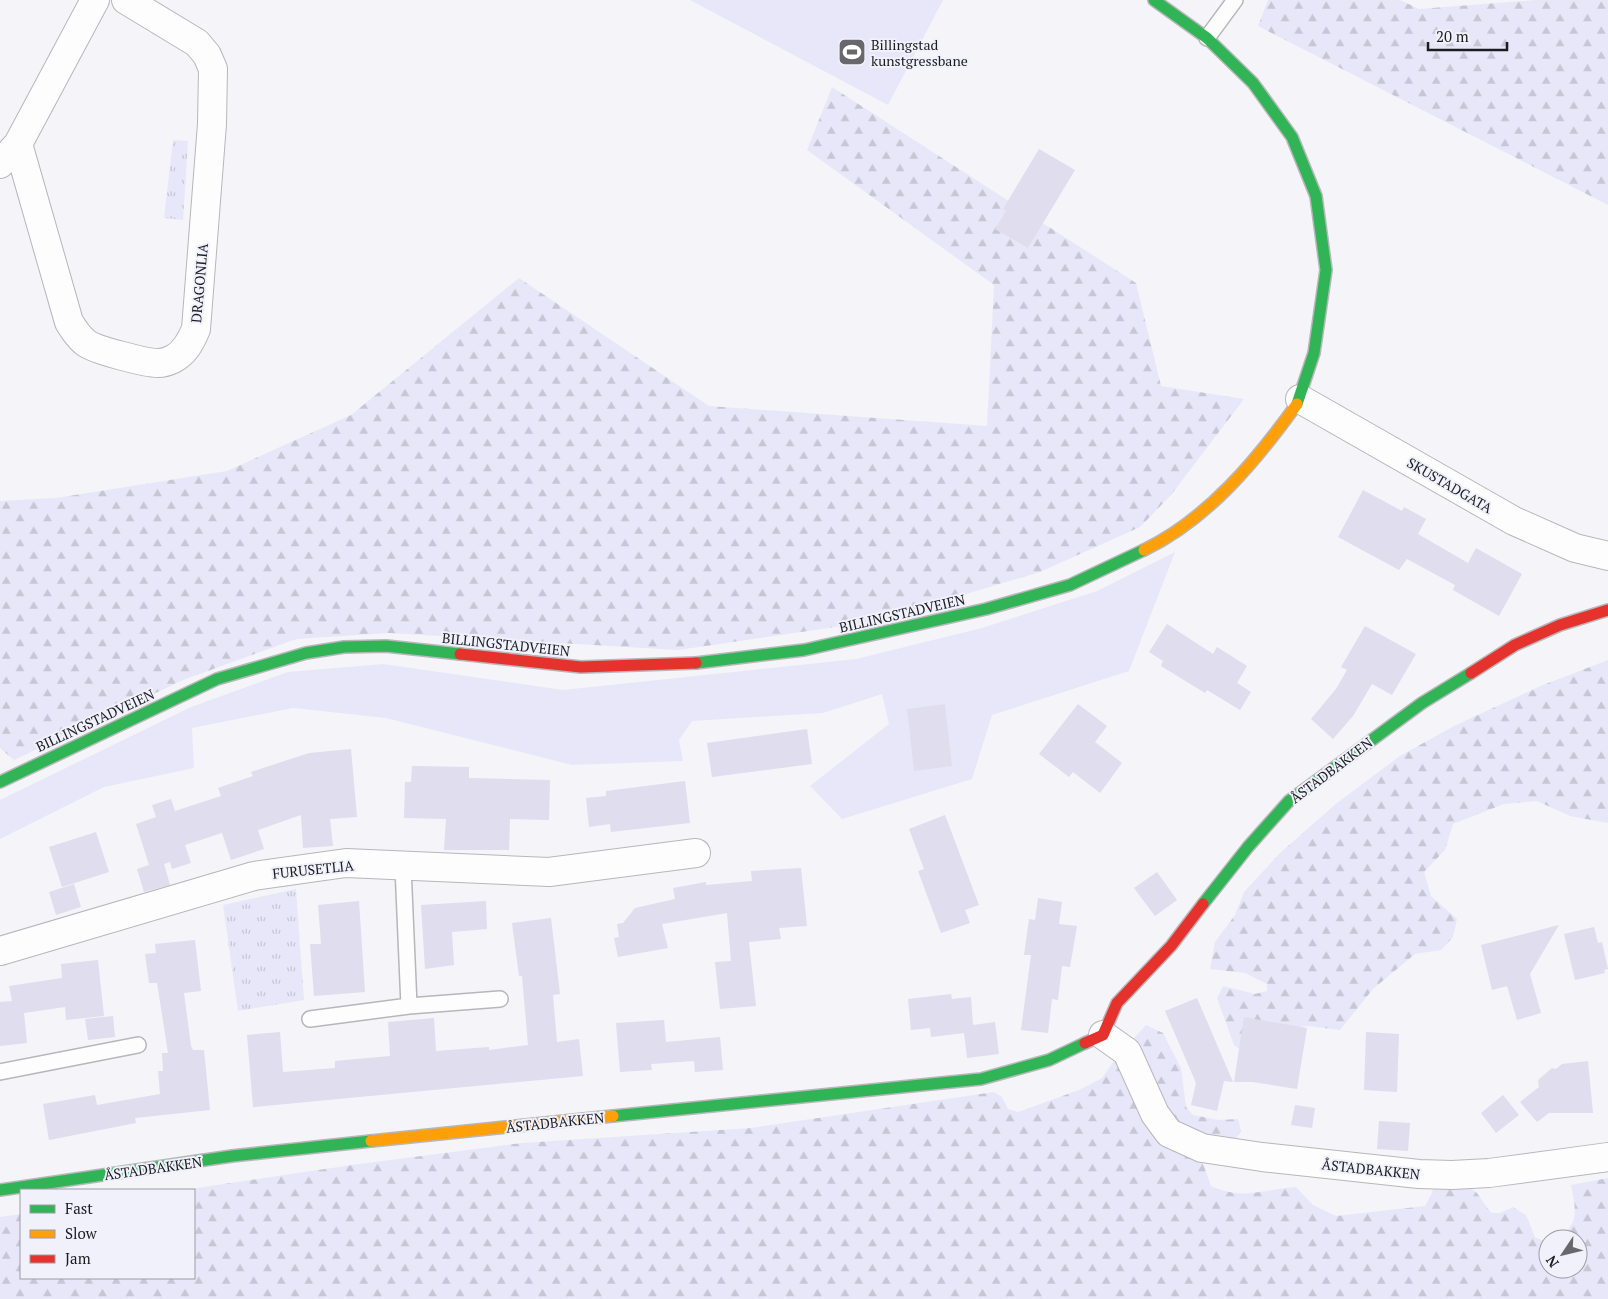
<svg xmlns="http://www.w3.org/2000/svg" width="1608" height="1299" viewBox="0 0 1608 1299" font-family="'PT Serif',serif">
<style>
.grass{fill:#e8e7f9}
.forest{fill:url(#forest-firs)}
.park{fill:url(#park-tufts)}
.building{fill:#dfddee}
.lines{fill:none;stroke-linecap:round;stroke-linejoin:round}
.lane-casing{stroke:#b7b7bb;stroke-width:18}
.street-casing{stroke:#b7b7bb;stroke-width:30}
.fast-casing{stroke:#b7b7bb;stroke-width:14}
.slow-casing{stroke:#b7b7bb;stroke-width:14}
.jam-casing{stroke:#b7b7bb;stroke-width:14}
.lane{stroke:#fdfdfe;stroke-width:15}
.street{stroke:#fdfdfe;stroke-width:28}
.fast{stroke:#30b455;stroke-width:11}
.slow{stroke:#ff9f0a;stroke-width:11}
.jam{stroke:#e5322d;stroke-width:11}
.labels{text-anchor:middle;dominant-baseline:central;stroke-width:4;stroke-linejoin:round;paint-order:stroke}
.poi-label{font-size:14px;fill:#1c1c20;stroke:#f1f1fc;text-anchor:start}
.street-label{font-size:14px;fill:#1c1c20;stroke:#f1f1fc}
</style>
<defs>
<pattern id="forest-firs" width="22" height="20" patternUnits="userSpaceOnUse" patternTransform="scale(1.25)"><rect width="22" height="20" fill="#e8e7f9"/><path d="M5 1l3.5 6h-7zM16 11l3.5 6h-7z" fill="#c6c6d5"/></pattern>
<pattern id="park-tufts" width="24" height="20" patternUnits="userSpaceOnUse" patternTransform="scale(1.25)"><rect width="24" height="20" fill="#e8e7f9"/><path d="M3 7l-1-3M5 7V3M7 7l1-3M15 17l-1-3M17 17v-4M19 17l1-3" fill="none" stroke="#c6c6d5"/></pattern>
</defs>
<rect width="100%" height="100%" fill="#f4f4f9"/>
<!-- grass -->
<path class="grass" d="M690 0H943L888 105Z
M1175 552 1129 671 992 715 972 779 842 819 810 786 889 724 882 694 823 713 692 721 679 740 683 761 572 765 386 718 293 708 192 728 194 768 104 787 0 839V800L191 707 288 672 383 664 563 690 856 659 982 628 1097 591Z"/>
<!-- forest -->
<path class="forest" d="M1268 0H1400L1419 9 1536 0H1608V205L1258 26Z
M832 87 1136 283 1161 386 1244 399 1171 495 1140 527 1040 572 876 621 678 650 389 633 296 639 183 680 14 760 0 748V501L56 498 227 471 351 415 519 278 709 406 987 426 994 285 807 150Z
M1608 660V823L1570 816 1537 801 1504 804 1453 824 1445 850 1424 872 1431 896 1457 919 1453 937 1441 950 1415 954 1373 989 1340 1030 1309 1026 1280 1028 1251 1058 1234 1045 1217 998 1223 986 1255 994 1267 991V984L1245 973 1210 969 1215 942 1235 915 1244 892 1280 853 1337 803 1400 756 1454 726 1543 685Z
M1146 1025 1163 1033 1181 1068 1186 1107 1193 1115 1219 1120 1238 1119 1241 1131 1234 1142 1202 1161 1211 1186C1244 1201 1263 1189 1296 1187L1313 1205 1336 1216 1425 1206 1432 1193 1438 1169H1447L1477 1193 1491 1213H1500L1513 1207 1526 1215 1535 1237 1548 1243V1269H1578V1239H1557C1580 1223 1576 1210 1571 1185L1608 1178V1299H0V1217L21 1214V1278H194V1190H183L352 1165 522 1143 751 1128 994 1092 1002 1097 1008 1109 1018 1112 1079 1090 1102 1078 1116 1058Z"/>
<!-- park -->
<path class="park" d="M173 140 188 141 183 220 164 218Z
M296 889 304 1000 238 1011 223 905Z"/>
<!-- building -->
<path class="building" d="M1039 149 1075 170 1028 248 995 229 1006 211 1003 209Z
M1363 490 1402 511 1404 507 1426 519 1418 534 1468 563 1476 548 1522 574 1499 616 1453 590 1455 585 1407 559 1399 570 1338 537Z
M1167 624 1213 654 1217 647 1247 666 1237 683 1251 692 1240 710 1207 690 1205 693 1161 666 1163 661 1149 652Z
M1365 626 1416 654 1392 695 1372 684 1353 716 1333 739 1311 719 1336 689 1347 670 1341 667Z
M945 704 952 766 914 771 907 709Z
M1078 704 1107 726 1095 742 1122 763 1100 793 1073 772 1069 777 1039 754Z
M807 729 812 764 712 777 707 743Z
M351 749 357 817 330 819 333 846 303 848 301 815 258 830 264 849 231 860 222 833 185 845 191 863 172 869 170 862 164 864 170 885 144 892 137 869 149 865 136 824 156 817 152 805 171 799 175 811 221 796 218 788 253 776 251 772 309 753Z
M412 766 469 767V778L550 780 549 820 510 819 509 850H444L446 819 404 818 405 782H411Z
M685 781 690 823 611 832 610 824 589 827 586 798 606 796V791Z
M945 815 979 905 965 910 970 923 941 933 918 871 924 869 909 829Z
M96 832 109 872 62 887 49 847Z
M801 868 807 926 779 928 781 939 749 942 756 1006 720 1009 715 962 731 961 727 913 662 924 668 948 618 957 614 938 619 937 617 924 623 923 635 908 675 899 673 888 706 882V885L752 881 751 871Z
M1157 872 1177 900 1155 916 1134 888Z
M74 884 81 907 56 915 49 892Z
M1038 898 1062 902 1059 924 1077 926 1070 967 1062 966 1058 1000 1052 999 1048 1033 1021 1030 1031 955H1024L1029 919 1035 920Z
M359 901 365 992 314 996 310 944H321L318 905Z
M486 901 487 929 452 932 454 965 425 969 421 905Z
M551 918 560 994 553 995 557 1042 579 1039 583 1076 253 1107 247 1035 280 1032 283 1072 335 1068V1061L390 1056 388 1022 434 1018 436 1051 489 1047V1050L528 1045 522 976H519L512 923Z
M1559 925 1530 974 1541 1013 1517 1020 1507 986 1492 990 1481 945Z
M1594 927 1598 943 1602 942 1608 969 1604 970 1605 973 1575 980 1564 934Z
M195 940 201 991 184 993 191 1046 193 1050H204L210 1110 135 1118 136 1123 49 1140 43 1104 95 1095 97 1105 160 1094 158 1071H163L162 1053H168L157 983H149L145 954 156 953 155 944Z
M98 960 104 1016 66 1020 65 1007 24 1013 27 1043 0 1046V1002L12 1001 9 986 62 978 61 964Z
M951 994 952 999 971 997 973 1025 995 1022 999 1054 967 1058 964 1033 931 1037 930 1028 911 1030 908 999Z
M1197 998 1233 1082 1224 1081 1217 1111 1191 1105 1196 1083 1165 1011Z
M113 1016 115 1037 88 1040 85 1019Z
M1244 1017 1307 1028 1297 1089 1253 1082H1234Z
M664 1020 666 1042 720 1037 723 1070 695 1072 694 1061 651 1064 652 1070 620 1072 616 1023Z
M1366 1032 1399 1034 1397 1092 1364 1090Z
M1588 1061 1593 1113H1549L1537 1122 1520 1102 1539 1087 1538 1080 1552 1068 1556 1069 1562 1064Z
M1503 1095 1519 1115 1496 1133 1481 1113Z
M1295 1105 1315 1108 1312 1128 1291 1125Z
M1379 1121 1410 1123 1408 1151 1377 1149Z"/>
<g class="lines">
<defs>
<path id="lane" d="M1207 38 1235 0
M409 1006 500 999
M310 1019 409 1006 403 867
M0 1072 138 1045"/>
<path id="street" d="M18 144 69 322C74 330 79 338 86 343 95 350 146 363 158 363 162 363 169 361 173 359 185 353 191 341 196 329L212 124 213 69 207 55 197 43 126 0
M0 164 18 144 95 0
M1300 399 1514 521 1575 548 1608 556
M0 951 254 876 346 863 549 872 696 853
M1103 1035 1127 1052 1155 1114 1169 1133 1202 1148 1262 1157 1419 1174 1452 1175 1489 1173 1608 1157"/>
<path id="fast" d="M1154 0 1207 38 1253 83 1292 137 1316 196 1326 270 1314 353 1297 404
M696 663 804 650 986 609 1070 585 1144 550
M0 782 217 679 306 653 344 647 386 646 460 654
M1203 904 1248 847 1289 801 1422 703 1471 673
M613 1116 981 1079 1049 1060 1085 1043
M0 1190 232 1156 371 1141"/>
<path id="slow" d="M1144 550C1208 519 1256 461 1297 404
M371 1141 613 1116"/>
<path id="jam" d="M460 654 581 667 696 663
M1471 673 1515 645 1560 625 1608 610
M1085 1043 1103 1035 1117 1003 1171 946 1203 904"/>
</defs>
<!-- lane casing -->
<use href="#lane" class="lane-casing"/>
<!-- street casing -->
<use href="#street" class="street-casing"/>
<!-- fast casing -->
<use href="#fast" class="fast-casing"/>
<!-- slow casing -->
<use href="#slow" class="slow-casing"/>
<!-- jam casing -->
<use href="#jam" class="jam-casing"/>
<!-- lane -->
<use href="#lane" class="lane"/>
<!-- street -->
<use href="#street" class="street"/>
<!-- fast -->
<use href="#fast" class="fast"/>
<!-- slow -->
<use href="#slow" class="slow"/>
<!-- jam -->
<use href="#jam" class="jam"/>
</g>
<!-- icons -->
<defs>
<symbol id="stadium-square" viewBox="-11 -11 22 22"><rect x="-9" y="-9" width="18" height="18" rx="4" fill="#68686c" stroke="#f1f1fc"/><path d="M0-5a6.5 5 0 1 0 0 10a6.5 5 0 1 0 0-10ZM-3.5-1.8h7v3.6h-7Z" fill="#fff"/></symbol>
</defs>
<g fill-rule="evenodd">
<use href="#stadium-square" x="836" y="36" width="32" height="32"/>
</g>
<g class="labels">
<!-- poi labels -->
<g class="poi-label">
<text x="871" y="44">Billingstad<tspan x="871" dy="16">kunstgressbane</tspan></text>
</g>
<!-- street labels -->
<g class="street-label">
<text transform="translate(199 283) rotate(-85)">DRAGONLIA</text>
<text transform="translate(1450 485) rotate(30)">SKUSTADGATA</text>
<text transform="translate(902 613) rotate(-13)">BILLINGSTADVEIEN</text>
<text transform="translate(506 644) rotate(6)">BILLINGSTADVEIEN</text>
<text transform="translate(95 720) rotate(-25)">BILLINGSTADVEIEN</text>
<text transform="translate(1331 770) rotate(-37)">ÅSTADBAKKEN</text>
<text transform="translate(313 869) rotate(-6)">FURUSETLIA</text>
<text transform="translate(555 1122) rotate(-6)">ÅSTADBAKKEN</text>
<text transform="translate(153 1168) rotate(-8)">ÅSTADBAKKEN</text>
<text transform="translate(1371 1169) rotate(6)">ÅSTADBAKKEN</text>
</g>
</g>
<!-- legend -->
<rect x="20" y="1189" width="175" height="90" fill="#f1f1fc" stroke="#9c9ca4"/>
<rect x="30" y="1205" width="25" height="8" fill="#30b455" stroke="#9c9ca4"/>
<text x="65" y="1214" font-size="15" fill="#1c1c20">Fast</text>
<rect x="30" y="1230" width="25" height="8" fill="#ff9f0a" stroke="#9c9ca4"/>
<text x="65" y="1239" font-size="15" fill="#1c1c20">Slow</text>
<rect x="30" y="1255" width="25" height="8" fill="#e5322d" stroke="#9c9ca4"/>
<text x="65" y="1264" font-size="15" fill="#1c1c20">Jam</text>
<!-- north arrow -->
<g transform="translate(1563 1254) rotate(235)"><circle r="24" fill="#f1f1fc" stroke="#9c9ca4"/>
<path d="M0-4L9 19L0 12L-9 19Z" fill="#68686c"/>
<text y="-8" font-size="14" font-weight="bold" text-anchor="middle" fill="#1c1c20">N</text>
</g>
<!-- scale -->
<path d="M1428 42v8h79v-8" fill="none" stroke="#1c1c20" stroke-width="2.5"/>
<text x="1436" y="42" font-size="15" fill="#1c1c20" stroke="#f1f1fc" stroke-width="4" paint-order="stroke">20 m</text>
</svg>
